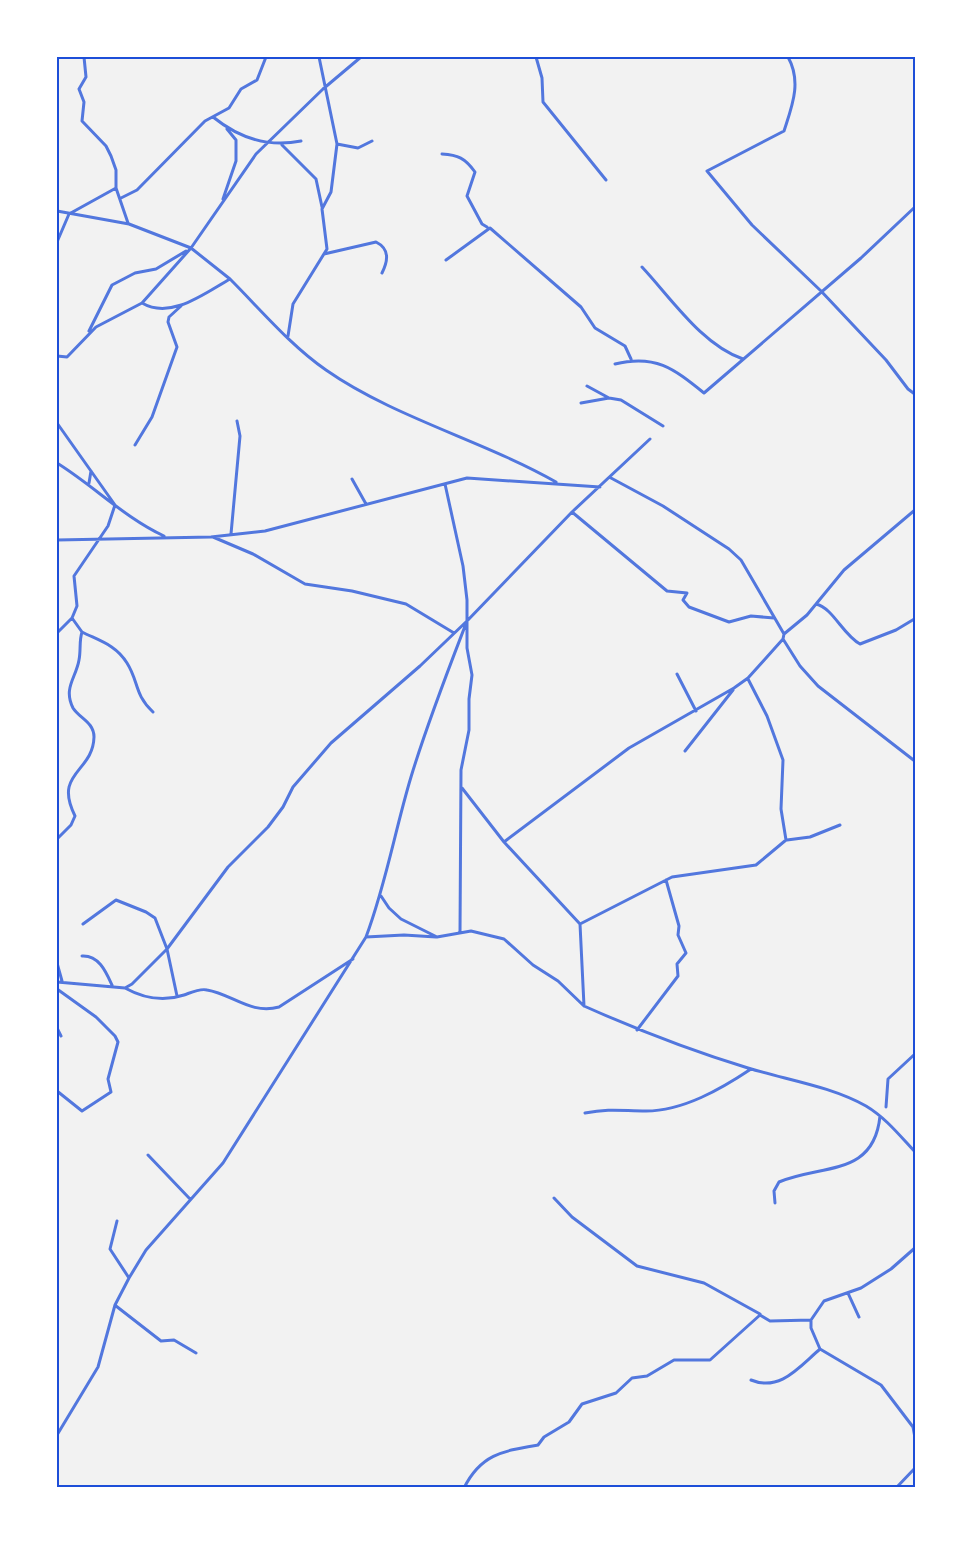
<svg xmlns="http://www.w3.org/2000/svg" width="973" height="1545" viewBox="0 0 973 1545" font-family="'Space Grotesk',sans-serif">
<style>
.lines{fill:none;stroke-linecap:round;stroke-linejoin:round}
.minor{stroke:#5277de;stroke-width:3}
.neatline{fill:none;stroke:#1d4ed8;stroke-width:2}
</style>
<rect width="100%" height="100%" fill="#f2f2f2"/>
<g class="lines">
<!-- minor -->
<path class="minor" d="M84 57 86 77 79 89 84 102 82 121 106 146 111 156 116 170V188L128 223
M536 57 542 78 543 102 606 180
M788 57C802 82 792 106 784 131L707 171 752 225 821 291 886 360 908 389 916 395
M213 117C239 138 267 148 301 141
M337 144 358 148 372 141
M282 145 316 179 322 207
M442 154C458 155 465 158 475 172L467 196 482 224 487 227
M121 198 137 190 205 121 229 108 241 89 257 80 266 57
M223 199 236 161V140L227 129
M57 211 129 224 191 248 230 279
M57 242 69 214 116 188
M324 254 376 242C390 249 388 261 382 273
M446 260 490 228 581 307 595 328 625 346 631 359
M642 267C671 298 702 345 743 359
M142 303C171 320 205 293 230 279 260 309 291 346 326 370 393 417 484 441 556 482
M89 331 112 285 135 273 156 269 186 251
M288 336 293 304 327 249 322 209 331 192 337 144 319 57
M57 356 67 357 96 327 142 303 191 248 256 154 323 89 361 57
M615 364C655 354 673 368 704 393L861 258 916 206
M587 386 609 398 621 400 663 426
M581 403 609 398
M57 423 115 505 108 526 74 576 77 606 72 618 57 633
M135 445 152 417 177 347 168 322 169 317 181 306
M57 463C94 486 125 518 164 536
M611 478 663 506 729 549 741 560 784 634
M352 479 366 504
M89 483 91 471
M445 484 463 566 467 600V648L472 675 469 699V730L461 770 460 933
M572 512 667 591 687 593 683 600 689 607 729 622 751 616 774 618
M231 534 240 436 237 421
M213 537 253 554 305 584 352 591 406 604 454 633
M57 540 211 537 265 531 467 478 600 487
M816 604C833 608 843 635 860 644L896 630 916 618
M82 632C100 641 116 645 127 663 139 682 134 694 153 712
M783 639 800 666 818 686 916 762
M677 674 696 711
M685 751 733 690
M462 788 504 842 580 924 584 1006C638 1030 692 1051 748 1068 787 1080 830 1086 866 1106 886 1118 900 1136 916 1153
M57 839 71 825 75 816C53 772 93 773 94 737 94 722 79 718 73 708 63 688 76 678 79 660 81 650 79 641 82 632L72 618
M787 840 810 837 840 825
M504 842 629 748 734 688 748 678 783 639 784 634 807 615 844 570 916 509
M381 896 389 908 401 919 437 937 471 931 504 939 533 965 558 981 584 1006
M83 924 116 900 146 912 155 918 167 949 177 996
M580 924 672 877 756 865 786 840 781 809 783 760 767 716 748 679
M366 937 404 935 436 937
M82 956C99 955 106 972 112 985
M57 963 62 981
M57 982 125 988 132 984 167 949 228 867 268 827 283 807 293 787 331 743 420 666 467 621 572 512 650 439
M125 988C143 998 163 1002 184 995 190 993 200 988 207 990 232 994 251 1015 279 1007L353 959
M57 989 96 1017 115 1036 118 1042 108 1079 111 1092 82 1111 57 1091
M57 1028 61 1036
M637 1030 678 976 677 964 686 953 678 935 679 926 666 880
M886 1107 888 1079 916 1053
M585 1113C610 1108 623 1111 646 1111 683 1111 721 1089 751 1069
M148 1155 190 1199
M554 1198 572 1217 637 1266 704 1283 760 1314
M775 1203 774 1191 779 1182C822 1164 874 1177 880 1116
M117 1221 110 1249 129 1278
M916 1247 891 1269 861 1288 824 1301 811 1320V1328L820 1349 881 1385 913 1427 916 1443
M848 1293 859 1317
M116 1306 161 1341 174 1340 196 1353
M751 1380C780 1392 799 1367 820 1349
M57 1435 98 1367 115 1305 129 1278 146 1250 223 1163 366 937C386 884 395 830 411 777 427 724 447 673 467 621
M464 1488C481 1454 503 1451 538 1445L544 1437 569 1422 582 1404 616 1393 632 1378 647 1376 674 1360H710L760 1315 770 1321 811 1320
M896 1488 916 1467"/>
</g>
<!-- border -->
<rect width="973" height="1545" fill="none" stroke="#ffffff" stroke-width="117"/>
<rect x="58" y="58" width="856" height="1428" class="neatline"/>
</svg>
